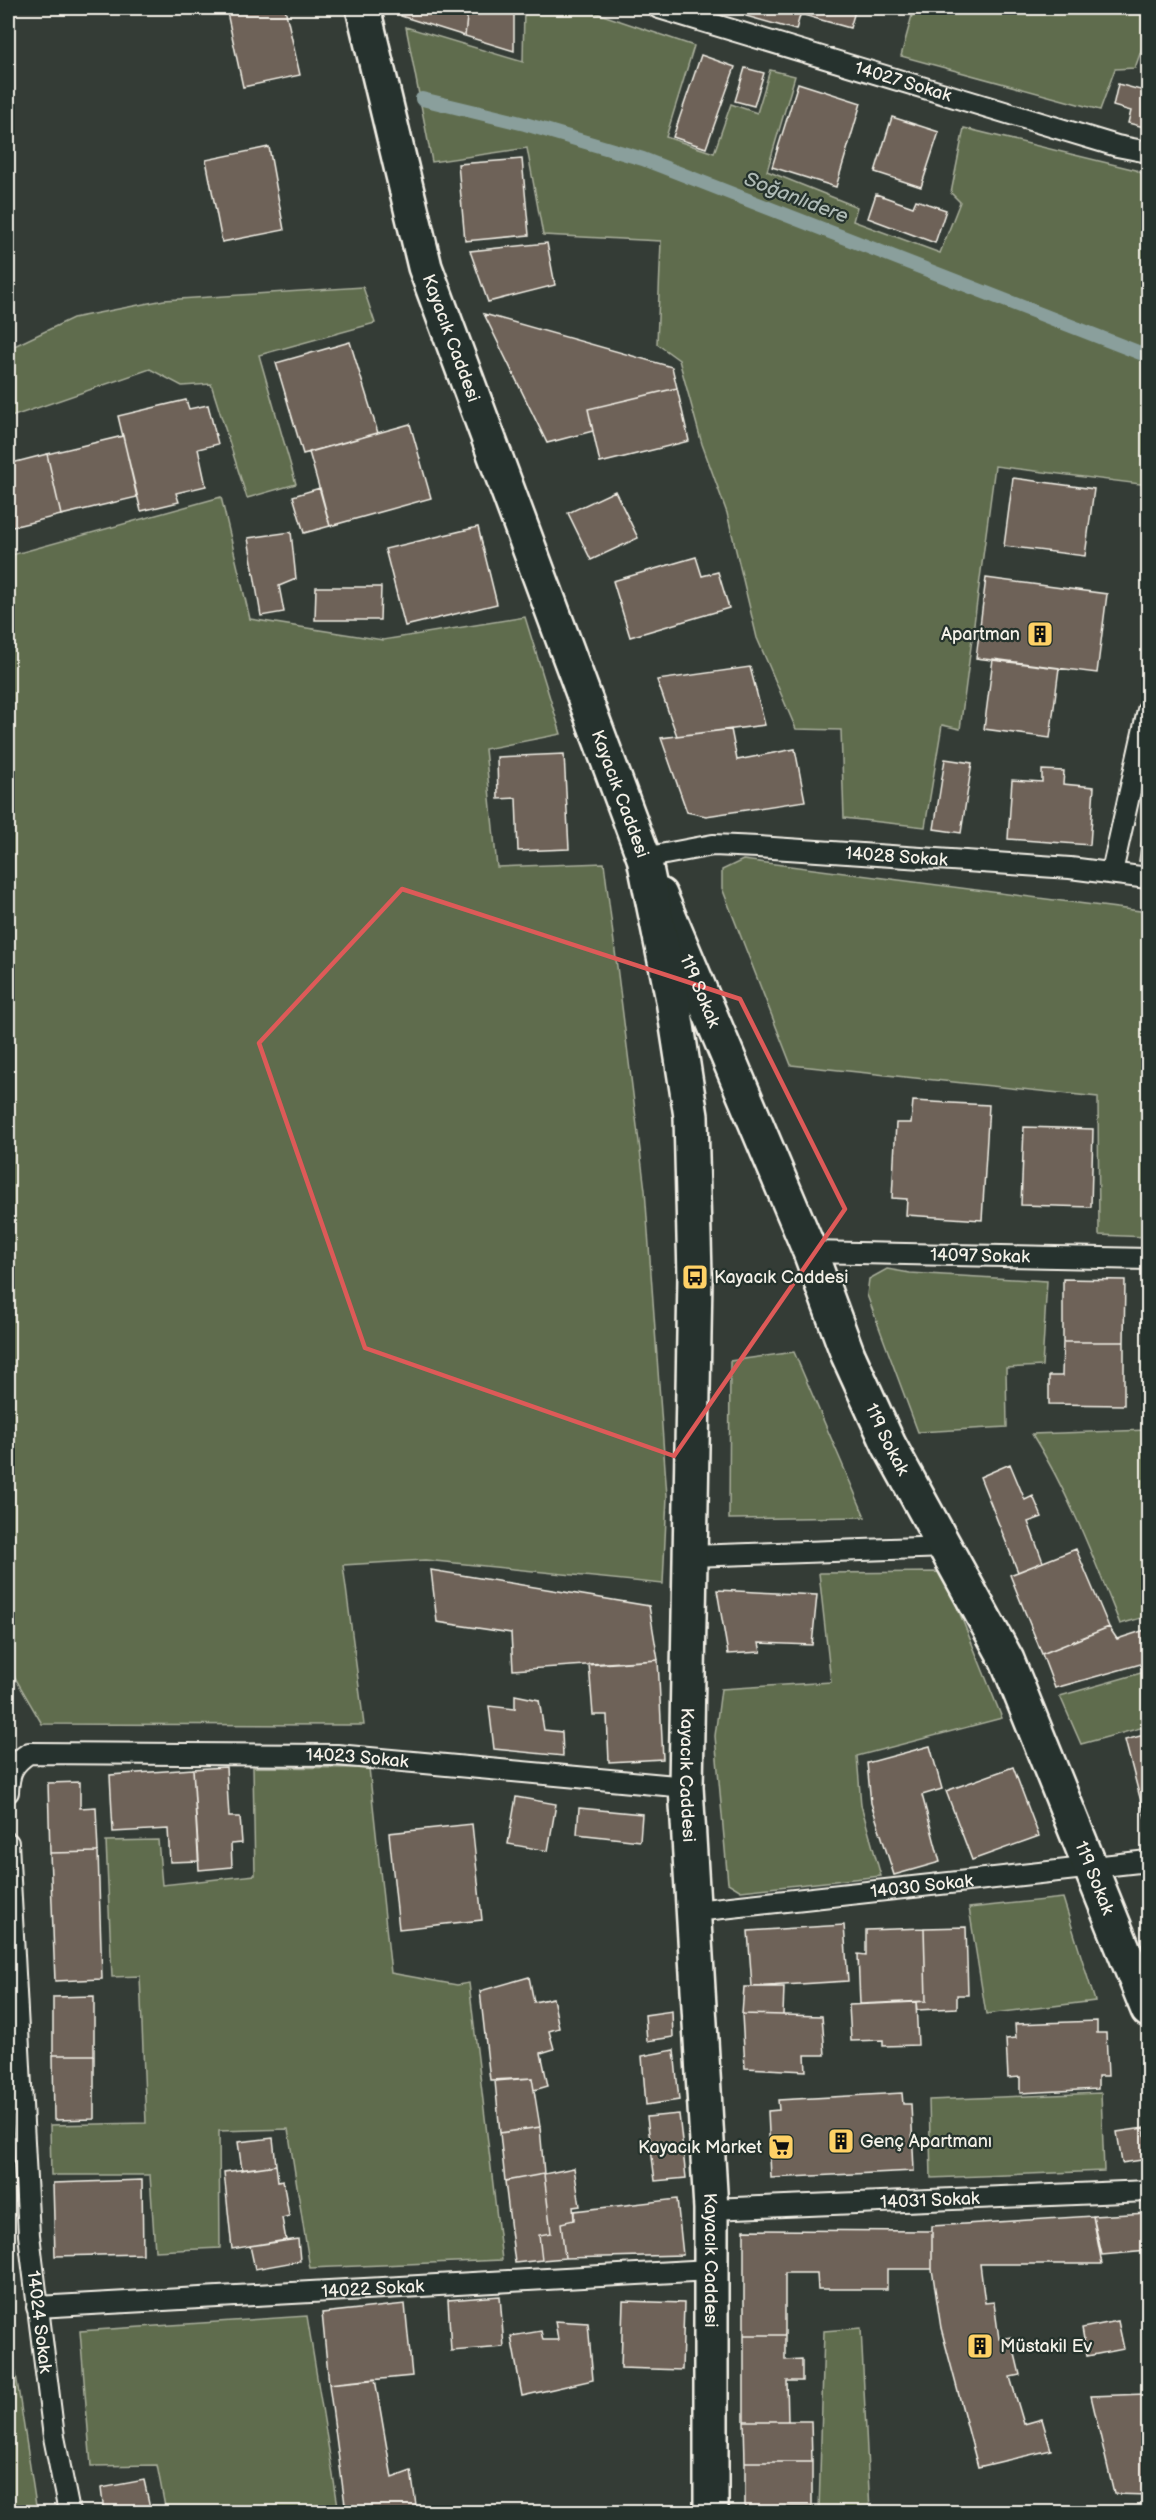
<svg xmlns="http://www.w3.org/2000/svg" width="1156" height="2520" viewBox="0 0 1156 2520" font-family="'Balsamiq Sans',sans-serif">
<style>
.green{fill:#5e6c4e;stroke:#a9ae9b;stroke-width:1.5}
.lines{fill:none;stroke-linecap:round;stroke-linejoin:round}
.stream{stroke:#8a9f9c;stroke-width:14}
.building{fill:#6e6258;stroke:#f4f1e8;stroke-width:1.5}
.service-casing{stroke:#f4f1e8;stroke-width:24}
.minor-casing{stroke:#f4f1e8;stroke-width:38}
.tertiary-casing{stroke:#f4f1e8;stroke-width:38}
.service{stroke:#26332d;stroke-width:20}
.minor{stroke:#26332d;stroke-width:33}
.tertiary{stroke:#26332d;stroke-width:33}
.marked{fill:none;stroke:#de5a58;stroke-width:4.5;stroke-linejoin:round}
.labels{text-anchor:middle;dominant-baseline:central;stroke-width:4.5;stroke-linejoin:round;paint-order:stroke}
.street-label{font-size:18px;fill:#f4f1e8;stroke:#26332d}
.poi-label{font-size:18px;fill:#f4f1e8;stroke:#26332d;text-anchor:start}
.water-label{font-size:20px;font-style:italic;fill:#aebab5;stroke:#26332d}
</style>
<rect width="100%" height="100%" fill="#343c36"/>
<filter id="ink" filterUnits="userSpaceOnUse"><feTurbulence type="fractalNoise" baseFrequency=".0167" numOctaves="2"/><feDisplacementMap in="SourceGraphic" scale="12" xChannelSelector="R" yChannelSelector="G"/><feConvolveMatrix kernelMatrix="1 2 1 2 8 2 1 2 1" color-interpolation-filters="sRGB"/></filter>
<g filter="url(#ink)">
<!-- green -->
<path class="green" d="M524 8H582L694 46 666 137 714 153 731 104 757 113 770 70 795 76 767 171 857 207 853 221 940 253 960 202 951 193 964 128 1136 170 1148 177V485L995 466 960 729 942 725 925 827 844 818 841 730 796 729 757 638 727 513 702 444 679 360 657 344 661 241 543 235 527 148 432 162 406 27 523 62Z
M914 8H1148V31L1135 68 1115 69 1100 110 901 56Z
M363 287 375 323 259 355 296 484 247 498 211 384 182 386 150 369 8 418V349L73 318 164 300Z
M221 497 250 619 383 640 525 617 561 734 485 749 497 867 604 863 645 1190 667 1496 663 1584 425 1560 343 1565 364 1725 42 1724 14 1676 8 1659V556Z
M743 860 1148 912V1237L1099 1235 1098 1097 791 1065 722 888V870Z
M887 1269 910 1273 1047 1281 1042 1366 1006 1368 1007 1427 918 1432 867 1295 869 1279Z
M794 1352 865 1517 729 1519 730 1361Z
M1148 1430V1616L1120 1624C1094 1559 1069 1493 1032 1434Z
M943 1572 1002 1718 857 1756 861 1805 881 1876 741 1891 728 1883 715 1736 721 1689 831 1682 819 1573Z
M1148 1671V1726L1081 1744 1060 1696Z
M253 1767 369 1768 391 1973 457 1985 469 1983 502 2260 310 2268 288 2129 219 2131 220 2248 155 2251 150 2175H51L50 2125 146 2123 140 1976 112 1977 106 1841 158 1840 162 1885 255 1875Z
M1063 1898 1095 2001 986 2014 969 1908Z
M1101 2093 1104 2171 931 2178 929 2100Z
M307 2316 339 2512H166L157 2465 91 2466 80 2331Z
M8 2322 37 2512H8Z
M861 2328 870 2512H819L824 2331Z"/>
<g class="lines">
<!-- stream -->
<path class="stream" d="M422 99 525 124 643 159 1148 356"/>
</g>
<!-- building -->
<path class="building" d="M226 8H285L300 75 243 87Z
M403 8H468L465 36 401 16Z
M468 8H514V51L465 36Z
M748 8H802L796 30 746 16Z
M802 8H856L850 28 800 14Z
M701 55 735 67 706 148 673 137Z
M745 68 764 73 754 106 735 101Z
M798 83 861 103 836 187 772 167Z
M1118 84 1148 92V128L1128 123 1131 111 1113 106Z
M892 117 939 132 921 187 875 172Z
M269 147 284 230 222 242 206 160Z
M522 159 529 235 465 241 458 164Z
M876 194 913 207 916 200 946 210 935 243 868 218Z
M547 243 555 285 488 302 470 251Z
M484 314 672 367 677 388 588 409 593 431 547 443Z
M350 342 378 433 303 454 276 363Z
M677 388 689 441 600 463 588 409Z
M186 400 189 409 208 405 218 444 198 449 206 486 176 493 179 502 141 511 118 416Z
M410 424 431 498 330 526 309 452Z
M123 436 137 497 61 515 47 454Z
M47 454 61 515 8 528V464Z
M1013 478 1094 489 1085 556 1004 546Z
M320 488 330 526 304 533 293 496Z
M615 491 638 538 591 560 568 513Z
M478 527 497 604 405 626 385 549Z
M291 532 296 579 279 586 284 612 261 616 248 538Z
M696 557 702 576 718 572 729 608 630 637 613 581Z
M986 578 1107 594 1097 673 976 658Z
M316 587H381L380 620H315Z
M993 659 1059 668 1050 738 984 729Z
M750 667 765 725 677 736 657 680Z
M731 729 737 760 795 749 805 801 706 816 687 812 661 738Z
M564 754 569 849 518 851 516 798 498 799 497 757Z
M945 759 972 763 961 833 934 829Z
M1042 770 1064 771 1063 784 1094 787 1090 845 1008 839 1012 780 1042 782Z
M1145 818 1148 819V862L1139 861Z
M913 1101 989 1105 982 1220 906 1215 907 1199 892 1198 896 1123H911Z
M1024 1127 1093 1129 1091 1207 1021 1205Z
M1063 1279 1125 1280 1124 1342H1063Z
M1063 1342H1124V1405L1049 1404V1376H1062Z
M1010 1464 1025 1500 1033 1496 1042 1517 1028 1522 1043 1562 1018 1572 980 1477Z
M1076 1549 1109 1627 1042 1654 1010 1575Z
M431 1570 649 1606 658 1660 513 1670 511 1633 437 1622Z
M717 1590 817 1595 812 1645 759 1643 761 1652 728 1654Z
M1109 1627 1117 1639 1148 1629V1662L1055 1688 1042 1654Z
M658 1660 663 1759 609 1762 607 1715H593L589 1664Z
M515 1695 539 1700 544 1730 562 1732 563 1756 494 1749 489 1706 515 1709Z
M1148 1734V1816L1145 1817 1125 1740Z
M930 1746 942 1789 922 1795 940 1862 894 1875 871 1803 867 1763Z
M226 1767 229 1817H240L242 1843 231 1844 232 1867 199 1870 193 1769Z
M1013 1767 1039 1836 972 1860 946 1791Z
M193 1769 199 1861 170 1862 168 1829 113 1832 110 1775Z
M80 1782V1808L96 1807 98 1852 50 1853 48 1783Z
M516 1797 556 1804 548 1851 508 1844Z
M579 1808 642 1814 640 1841 577 1834Z
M472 1824 482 1920 399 1929 389 1833Z
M98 1852 102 1979 55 1981 50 1853Z
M844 1925 848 1981 752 1987 748 1931Z
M966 1927 968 1995H957V2008L917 2010 916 2002 926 2001 924 1928Z
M924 1928 926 2001 860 2004 858 1954 866 1955V1930Z
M529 1977 534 2002 553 1998 559 2028 549 2031 554 2049 541 2053 548 2086 534 2090 532 2078 490 2080 480 1991Z
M744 1987H784L783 2015 742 2014Z
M94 1996V2055H53V1997Z
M916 2002 918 2045 883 2046V2040L851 2041 849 2005Z
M672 2011 673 2037 647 2041 645 2015Z
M742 2014 822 2016 825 2055H805L806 2071 745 2068Z
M1097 2021V2033H1106L1108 2076H1098V2089L1020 2093V2077L1008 2078 1006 2039 1016 2038 1015 2024Z
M674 2050 679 2100 646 2105 642 2056Z
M53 2055H94V2119L54 2120Z
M532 2078 540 2127 500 2133 495 2081Z
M902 2093 903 2104H911L914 2171 771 2178 768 2111 779 2110 778 2100Z
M679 2114 686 2178 655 2181 647 2117Z
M540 2127 544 2174 505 2181 500 2133Z
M1144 2128 1148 2159 1122 2163 1117 2132Z
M273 2138 276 2165 242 2170 238 2142Z
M276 2165 278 2181 283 2180 289 2216 282 2218 286 2240 232 2249 224 2172Z
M574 2168 580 2206 573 2207 574 2220 561 2223 565 2258 542 2260 539 2235 551 2233 544 2174Z
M544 2174 551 2233 539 2235 542 2260 515 2263 505 2181Z
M142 2180 143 2254 55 2256 53 2183Z
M677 2199 683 2255 565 2258 561 2223 574 2220V2211Z
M1148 2213V2251L1102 2255 1093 2216Z
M1093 2216 1102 2264H980L985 2303 994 2302 999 2339 1011 2337 1020 2375 1010 2377 1024 2424 1042 2419 1051 2450 978 2467 941 2328 932 2269V2226Z
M744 2230 932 2231V2269H887V2289H818L817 2273H785V2335H744Z
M298 2239 300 2261 255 2269 250 2246Z
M500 2296 504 2347 451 2351 448 2300Z
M623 2301 684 2303 682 2370 621 2368Z
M405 2304 412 2376 329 2384 322 2313Z
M555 2321 588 2323 593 2380 522 2396 511 2336 541 2331 543 2340H558Z
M1118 2321 1124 2349 1087 2356 1082 2328Z
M744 2335H785V2360L802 2359V2381H787L788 2421H744Z
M375 2379 392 2478 411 2471 417 2512H346L329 2384Z
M1145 2394 1148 2427V2495L1114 2494 1091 2396Z
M744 2421H811L812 2462H745Z
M745 2462H812V2507L745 2508Z
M144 2480 151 2512H104L101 2488Z
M812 2507V2512H745V2508Z"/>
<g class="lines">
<defs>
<g id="service">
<path id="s1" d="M659 8 1117 146 1148 152"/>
<path id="s2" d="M644 858 713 845 758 847 1070 868 1148 878"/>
<path d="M1112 872 1148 710"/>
<path id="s3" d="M810 1252 1148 1259"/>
<path d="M691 1556 947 1547"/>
<path id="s4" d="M8 1792C9 1773 12 1764 29 1753L337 1755 686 1787"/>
<path id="s5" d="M8 1843 29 2235 54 2437 69 2512"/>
<path id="s6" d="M695 1911 1148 1861"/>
<path id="s7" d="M711 2209 1148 2191"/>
<path id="s8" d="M37 2307 710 2270"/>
</g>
<g id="minor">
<path id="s9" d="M660 895 810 1252 848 1355 889 1445 1007 1660 1148 2010"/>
</g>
<g id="tertiary">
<path id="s10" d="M363 8 425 267 644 858 673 1000 691 1116 695 1277 686 1787 711 2209V2512"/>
</g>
</defs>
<!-- service casing -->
<use href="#service" class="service-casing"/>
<!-- minor casing -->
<use href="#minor" class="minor-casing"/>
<!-- tertiary casing -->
<use href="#tertiary" class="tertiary-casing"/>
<!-- service -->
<use href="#service" class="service"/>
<!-- minor -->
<use href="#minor" class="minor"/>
<!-- tertiary -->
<use href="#tertiary" class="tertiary"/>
</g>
</g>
<!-- marked area -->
<path class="marked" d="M402 889 740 999 845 1209 674 1456 365 1348 259 1043Z"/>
<!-- icons -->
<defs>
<symbol id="building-square" viewBox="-11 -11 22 22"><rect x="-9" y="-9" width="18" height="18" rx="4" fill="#ffd166" stroke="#26332d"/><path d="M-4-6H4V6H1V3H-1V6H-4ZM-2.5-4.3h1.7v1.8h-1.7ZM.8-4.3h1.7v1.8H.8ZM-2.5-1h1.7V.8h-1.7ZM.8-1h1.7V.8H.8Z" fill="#111"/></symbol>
<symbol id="bus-square" viewBox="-11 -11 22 22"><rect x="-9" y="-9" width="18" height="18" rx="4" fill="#ffd166" stroke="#26332d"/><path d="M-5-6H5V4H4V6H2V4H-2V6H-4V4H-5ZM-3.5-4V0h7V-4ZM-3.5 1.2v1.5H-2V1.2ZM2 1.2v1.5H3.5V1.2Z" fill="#111"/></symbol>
<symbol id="supermarket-square" viewBox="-11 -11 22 22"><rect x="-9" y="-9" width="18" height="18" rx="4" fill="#ffd166" stroke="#26332d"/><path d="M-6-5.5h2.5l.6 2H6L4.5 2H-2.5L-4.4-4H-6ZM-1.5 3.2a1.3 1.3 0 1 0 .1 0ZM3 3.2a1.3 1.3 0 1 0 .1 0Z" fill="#111"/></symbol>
</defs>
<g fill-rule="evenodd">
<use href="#building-square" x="1025" y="619" width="30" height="30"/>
<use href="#bus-square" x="680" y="1262" width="30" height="30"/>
<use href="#building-square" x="826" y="2126" width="30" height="30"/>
<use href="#supermarket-square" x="766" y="2132" width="30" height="30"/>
<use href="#building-square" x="965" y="2331" width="30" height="30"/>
</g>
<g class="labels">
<!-- street labels -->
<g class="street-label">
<text stroke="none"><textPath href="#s1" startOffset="255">14027 Sokak</textPath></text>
<text stroke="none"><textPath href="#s10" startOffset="342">Kayacık Caddesi</textPath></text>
<text stroke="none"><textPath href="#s10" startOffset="828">Kayacık Caddesi</textPath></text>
<text stroke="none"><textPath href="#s2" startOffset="254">14028 Sokak</textPath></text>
<text stroke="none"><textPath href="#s9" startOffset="104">119 Sokak</textPath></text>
<text stroke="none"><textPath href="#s3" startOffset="170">14097 Sokak</textPath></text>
<text stroke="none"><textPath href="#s9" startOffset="590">119 Sokak</textPath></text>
<text stroke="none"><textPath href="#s4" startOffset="375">14023 Sokak</textPath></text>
<text stroke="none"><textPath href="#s10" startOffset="1818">Kayacık Caddesi</textPath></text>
<text stroke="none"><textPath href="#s9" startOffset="1076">119 Sokak</textPath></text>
<text stroke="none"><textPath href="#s6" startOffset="228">14030 Sokak</textPath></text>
<text stroke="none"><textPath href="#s7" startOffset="219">14031 Sokak</textPath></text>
<text stroke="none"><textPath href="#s10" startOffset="2304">Kayacık Caddesi</textPath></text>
<text stroke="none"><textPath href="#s8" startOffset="336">14022 Sokak</textPath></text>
<text stroke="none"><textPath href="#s5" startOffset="480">14024 Sokak</textPath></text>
</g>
<!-- poi labels -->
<g class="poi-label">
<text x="1020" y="634" text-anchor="end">Apartman</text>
<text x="714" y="1277">Kayacık Caddesi</text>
<text x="860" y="2141">Genç Apartmanı</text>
<text x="762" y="2147" text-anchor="end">Kayacık Market</text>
<text x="1000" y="2346">Müstakil Ev</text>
</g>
<!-- water labels -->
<g class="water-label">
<text transform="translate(796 198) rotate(21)">Soğanlıdere</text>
</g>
</g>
<!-- margin -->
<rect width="1156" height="2520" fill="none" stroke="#26332d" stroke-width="30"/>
<rect x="15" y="15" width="1126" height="2490" fill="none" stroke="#f4f1e8" stroke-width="2" filter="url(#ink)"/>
</svg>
